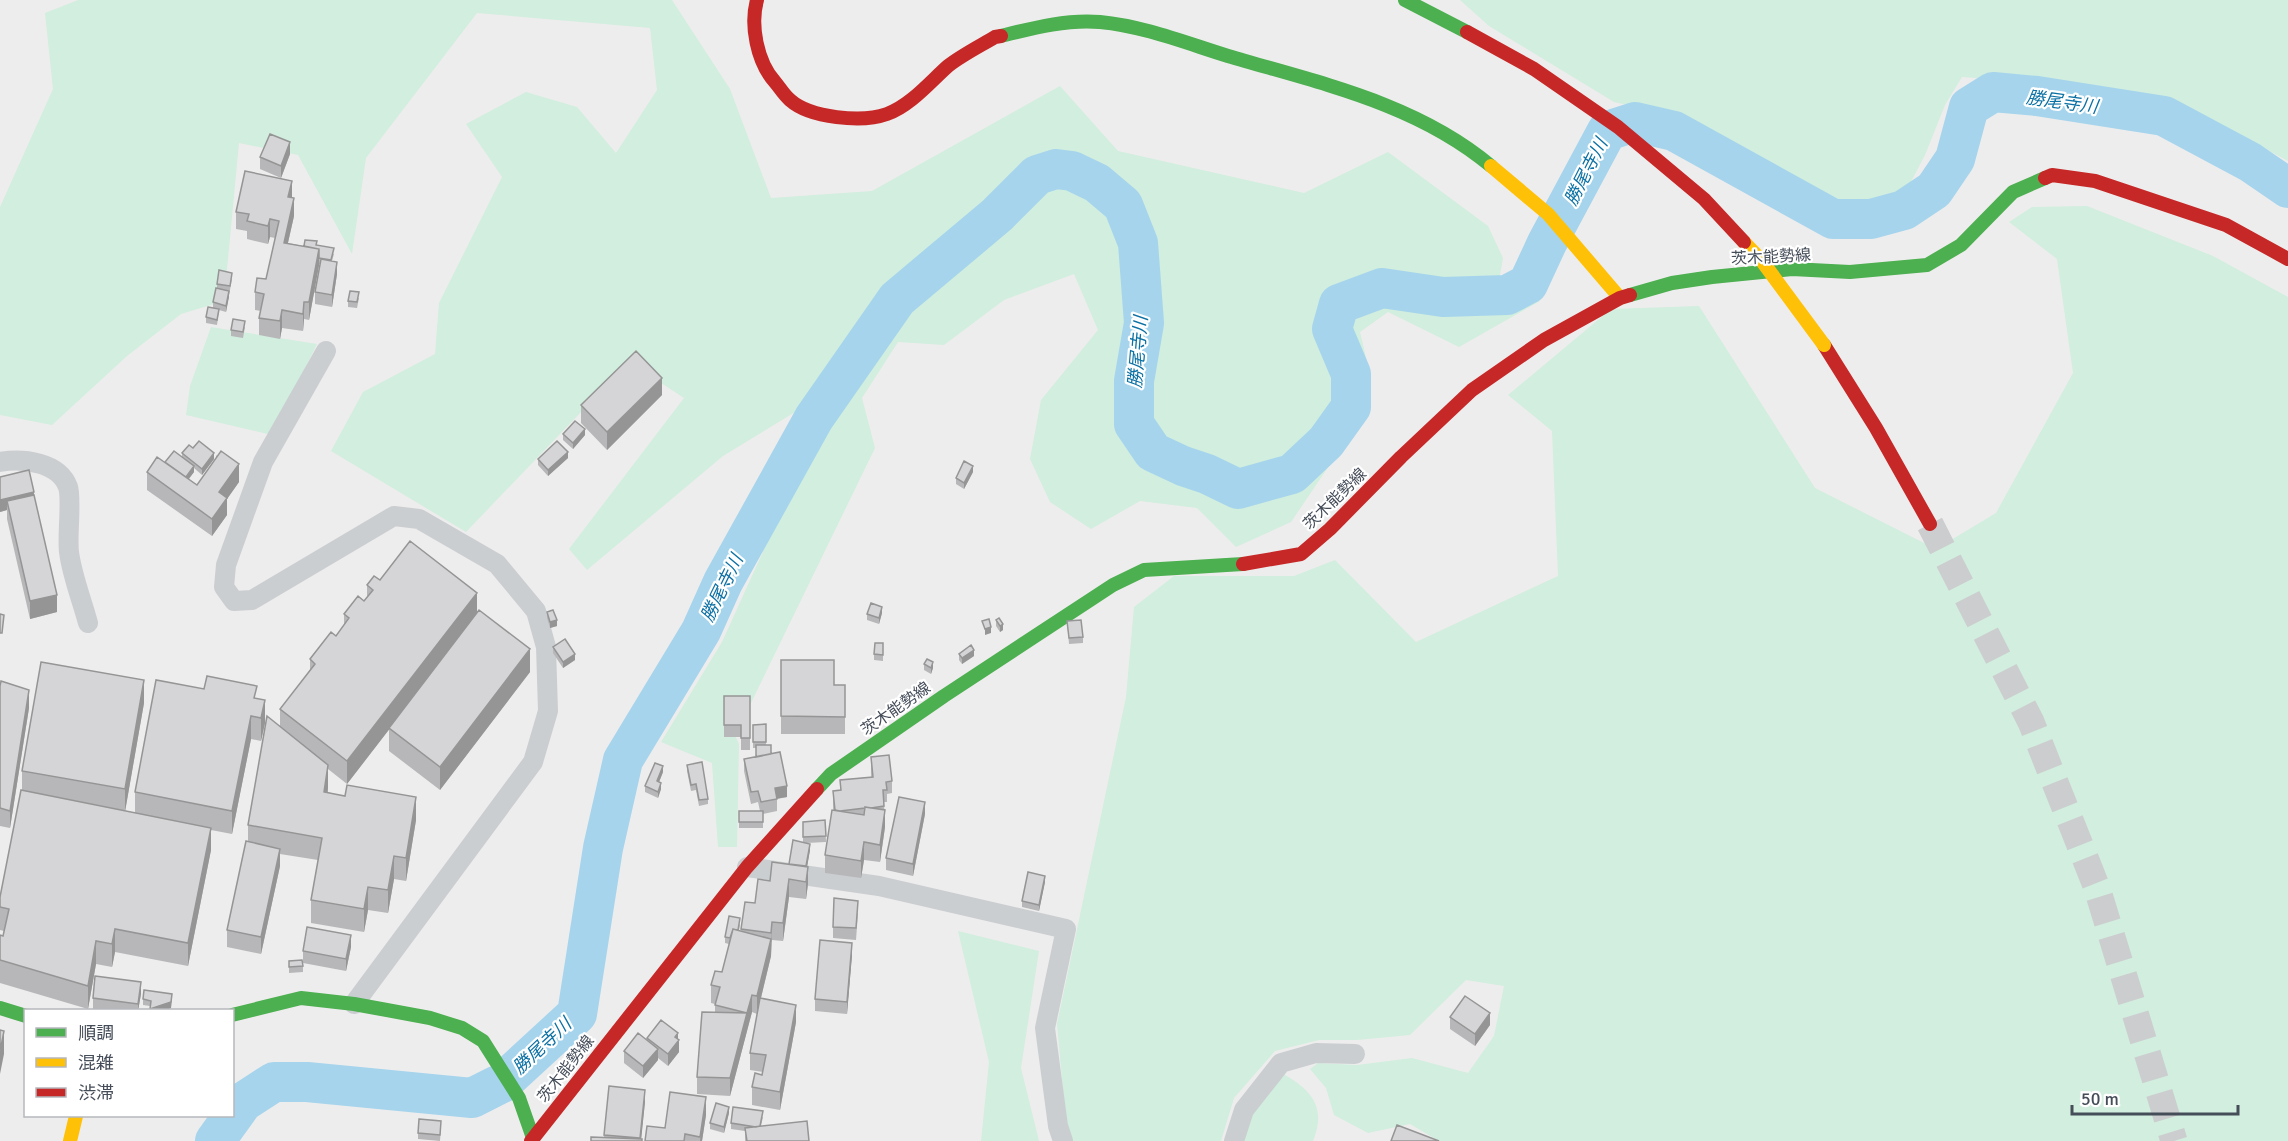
<svg xmlns="http://www.w3.org/2000/svg" width="2288" height="1141" viewBox="0 0 2288 1141" font-family="Signika,'Noto Sans JP',sans-serif">
<style>
.green{fill:#d1eedf}
.lines{fill:none;stroke-linecap:round;stroke-linejoin:round}
.river{stroke:#a5d4ec;stroke-width:40}
.secondary-tunnel{stroke:#cccdcf;stroke-width:27;stroke-dasharray:27 14;stroke-linecap:butt}
.street{stroke:#cbced1;stroke-width:20}
.fast{stroke:#4caf50;stroke-width:14}
.slow{stroke:#ffc107;stroke-width:14}
.jam{stroke:#c62828;stroke-width:14}
.slow-bridge{stroke:#ffc107;stroke-width:14}
.jam-bridge{stroke:#c62828;stroke-width:14}
.wall{fill:#b7b7b9}
.shaded-wall{fill:#959596}
.building{fill:#d5d5d7;stroke:#959596;stroke-width:1.5}
.labels{text-anchor:middle;dominant-baseline:central;stroke-width:4.5;stroke-linejoin:round;paint-order:stroke}
.street-label{font-size:16px;fill:#454d59;stroke:#fff}
.water-label{font-size:18px;font-style:italic;fill:#0c71a4;stroke:#fff}
</style>
<rect width="100%" height="100%" fill="#eeeded"/>
<!-- green -->
<path class="green" d="M78 0H672L730 89 771 198 872 191 1060 86 1118 151 1304 193 1388 152 1488 226 1503 258 1498 286H1445L1383 277 1334 295 1324 327 1339 374 1343 404 1319 438 1288 468 1238 477 1211 463 1161 444 1145 420 1152 322 1149 241 1132 199 1100 176 1077 164 1060 161 1034 165 891 283 795 412 723 456 587 570 569 549 684 398 629 362 466 532 331 451 363 392 435 354 439 303 502 177 466 124 526 92 577 107 616 153 657 90 650 28 477 13 366 158 352 254 298 155 239 143 224 301 181 314 127 356 52 425 0 415V207L53 89 45 13Z
M1460 0H2288V161L2174 100 2067 84 1962 77 1945 105 1925 155 1902 199 1869 206 1825 204 1678 116 1614 102 1489 26Z
M1056 178 1067 179 1092 189 1117 208 1131 246 1138 320 1128 378 1129 424 1148 456 1235 494 1295 478 1332 446 1331 463 1291 522 1236 547 1197 508 1140 501 1091 529 1050 502 1030 459 1041 400 1098 330 1074 274 1004 300 944 345 898 342 862 398 875 448 750 705 728 720 739 744 737 847H718L712 763 661 742 722 642 820 426 901 304 999 222 1037 184Z
M2087 206 2213 256 2288 297V1141H1439L1410 1124 1368 1133 1334 1115 1326 1088 1310 1069 1318 1063 1357 1065 1412 1058 1468 1073 1494 1036 1504 986 1466 980 1410 1035 1357 1040H1319L1275 1051 1234 1098 1221 1141H1071L1066 1124 1057 1024 1126 697 1134 607 1174 576H1294L1335 560 1416 642 1558 576 1552 431 1508 395 1611 309 1699 306 1815 488 1936 549 1996 513 2073 373 2057 259 2009 222 2032 207Z
M1532 290 1540 301 1459 347 1388 312 1360 332 1368 366 1355 363 1340 329 1348 311 1384 297 1440 305 1505 303Z
M211 327 317 344 272 435 186 415 190 386Z
M958 931 1039 951 1021 1068 1039 1141H981L989 1062Z
M1282 1073C1311 1090 1327 1106 1313 1141H1242L1252 1114Z"/>
<g class="lines">
<!-- river -->
<path class="river" d="M215 1141 243 1102 274 1082H307L472 1098 502 1083 577 1014 603 848 623 760 701 631 723 582 814 418 897 299 997 215 1037 175 1056 169 1072 171 1097 183 1123 205 1138 243 1144 323 1134 381V424L1153 452 1183 466 1207 474 1238 489 1292 474 1326 442 1351 407V374L1332 329 1339 304 1382 288 1443 297 1507 295 1528 284 1547 243 1607 131 1635 122 1674 131 1833 219H1871L1904 210 1934 190 1955 159 1969 107 1993 92 2037 96 2164 116 2250 162 2288 188"/>
<!-- secondary-tunnel -->
<path class="secondary-tunnel" d="M1930 524 2031 722 2097 888 2174 1141"/>
<!-- street -->
<path class="street" d="M326 351 263 462 226 565 224 587 234 601 252 600 394 516 419 519 497 564 536 611 546 647 548 711 533 762 354 1004
M0 462C23 458 59 462 68 487 72 498 67 536 69 552 72 576 82 600 88 623
M747 867 879 886 1066 929 1045 1028 1058 1126 1063 1141
M1234 1141 1244 1110 1281 1063 1316 1053 1355 1054"/>
<!-- fast -->
<path class="fast" d="M1405 0 1467 32
M1001 36C1033 28 1067 19 1100 22 1143 26 1186 43 1228 56 1319 83 1416 103 1491 166
M1630 295 1672 283 1712 277 1792 269 1850 272 1927 265 1961 245 2013 192 2045 178
M817 789 831 774 944 696 1113 585 1144 570 1243 564
M0 1008 26 1016
M232 1015 301 998 354 1004 430 1018 462 1028 483 1041 519 1098 533 1138"/>
<!-- slow -->
<path class="slow" d="M1491 166 1548 214 1620 298
M70 1141 76 1116"/>
<!-- jam -->
<path class="jam" d="M757 0C750 25 757 62 775 82 780 88 784 95 790 100 810 118 862 123 887 114 910 106 930 82 948 66 962 55 980 46 995 37L1001 36
M2045 178 2052 175 2095 181 2226 225 2288 259
M1824 345 1876 428 1930 524
M1243 564 1301 554 1330 529 1401 457 1472 390 1544 340 1620 298 1630 295
M531 1141 747 867 817 789"/>
<!-- slow-bridge -->
<path class="slow-bridge" d="M1744 242 1762 261 1824 345"/>
<!-- jam-bridge -->
<path class="jam-bridge" d="M1467 32 1534 69 1618 127 1704 199 1744 242"/>
</g>
<!-- wall -->
<path class="wall" d="M290 154 281 178 260 169V157Z
M292 198 294 216 288 243 304 246 317 245 334 254 332 261 337 274 332 307 315 304V292L320 264H319L309 320 304 319 303 331 282 328 280 339 259 335V318L261 311 255 310V292L266 279 275 238 270 237 268 244 247 239V231L236 229V212Z
M232 279 226 312 219 310 217 325 206 323V317L213 308V302L217 288V284Z
M359 298 357 308 348 307V301Z
M245 327 243 338 231 336V330Z
M662 395 607 450 581 423V405Z
M563 434 585 435 573 449 563 440Z
M193 448 214 459 202 475 194 468V472L189 479 197 485 216 458V455L239 482 227 499V515L212 536 147 490V472L165 462 182 457V453Z
M568 458 548 476 538 465V459Z
M973 472 964 489 956 484V478Z
M0 477 34 496 57 612 30 619 7 519V510L0 512Z
M380 580 477 613 530 672 440 790 389 751V729L347 784 328 769V792L416 820 406 881 394 879 388 913 368 910 364 932 311 923V900L318 860 280 854V866L261 954 227 947V930L248 842V825L280 726V709L310 671V659L336 636 344 626V614L364 601 367 597V585Z
M547 612 557 626 550 628 547 618Z
M882 613 879 624 867 620V614Z
M996 620 1003 630 1000 632 996 626Z
M1067 621 1083 637V643L1069 644Z
M883 643V661L874 660V654Z
M553 647 575 660 563 668 553 653Z
M959 654 974 656 962 664 959 660Z
M781 660 834 685H845V734H781Z
M924 664 933 668 931 674 924 670Z
M0 686 29 708 10 828 0 826Z
M724 696H750V750H741V737H724Z
M257 699 265 723 261 741 251 739 232 834 211 830V850L188 966 115 952 112 967 96 964 88 1009 0 983V935L3 936 4 931 0 930V897L22 791V771L144 703 125 811 135 813V792Z
M766 724V745L771 754 787 797 777 799V811L763 814V828H739V811H760L758 802 751 804 744 771V759L756 757V748H753V725Z
M871 757 892 781V793L887 794V802H884L885 827 880 862 864 860 861 878 825 873V855L833 810V791L840 790V780L871 777Z
M687 765 708 799V804L699 806 696 790 691 791 687 771Z
M663 772 659 782 661 789 658 798 645 792V786Z
M925 814 913 876 886 870V858Z
M825 820 826 842 806 843 810 850 807 867 808 884 806 899 789 897 783 941 772 940 771 956 761 998 796 1022 780 1110 752 1105V1087L762 1075 763 1072 750 1070V1053L757 1014 752 1012 730 1096 697 1094V1077L715 1012V1004L711 1003V985L722 972 729 944 725 943V937L740 924 739 931H741L745 902 755 903 770 881 789 864 803 842V822Z
M1045 882 1039 911 1022 907V901Z
M858 913 856 940 833 938V927Z
M351 947 346 971 303 963V951Z
M852 955 847 1014 815 1011V999Z
M289 961 303 966V972L289 973Z
M141 994 138 1011 93 1010V998Z
M143 999 172 1000 171 1008 164 1011H150V1006L143 1005Z
M1450 1017 1490 1025 1475 1046 1450 1029Z
M647 1038 678 1039 679 1052 668 1066 658 1058V1060L643 1078 624 1063V1051L647 1040Z
M609 1086 645 1102 641 1139 604 1138Z
M729 1113 724 1133 710 1129V1123Z
M706 1115 702 1141H645L665 1128Z
M763 1117 761 1126 809 1141H745V1131L731 1129V1123Z
M441 1127 440 1141 418 1139V1133Z"/>
<!-- shaded-wall -->
<path class="shaded-wall" d="M290 142V154L281 178V166Z
M292 181V199L288 197Z
M294 198V216L284 260V243Z
M270 219V237L268 244V226Z
M319 249V266L309 320V302Z
M337 262V274L332 307V295Z
M229 291V297L226 312V306Z
M304 302V319L303 331V314Z
M282 310V328L280 339V321Z
M662 378V395L607 450V432Z
M585 429V435L573 449V443Z
M568 452V458L548 476V470Z
M214 453V459L202 475V469Z
M239 464V482L227 499V515L212 536V519L219 492Z
M194 466V472L183 486V480Z
M973 466V472L964 489V483Z
M34 492V503L7 501V510L0 512V500Z
M477 593V616L347 784V761Z
M57 595V612L30 619V601Z
M882 607V613L879 624V618Z
M557 620V626L550 628V622Z
M1003 624V630L1000 632V626Z
M991 627V633L985 635V629Z
M530 649V672L440 790V767Z
M974 650V656L962 664V658Z
M575 654V660L563 668V662Z
M933 662V668L931 674V668Z
M144 680V703L125 812V789Z
M29 690V708L10 828V811Z
M265 700V723L261 741V718Z
M251 716V739L232 834V811Z
M328 765V788L324 815V792Z
M663 766V772L657 787V781Z
M661 783V789L658 798V792Z
M787 786V797L775 799V788Z
M416 797V820L406 881V858Z
M925 802V814L913 876V864Z
M885 810V827L880 862V845Z
M211 828V850L188 966V943Z
M864 842V860L861 878V861Z
M810 844V850L806 873V867Z
M280 849V866L261 954V937Z
M394 856V879L388 913V890Z
M808 867V884L806 899V882Z
M1045 876V882L1039 911V905Z
M789 879V897L783 941V923Z
M368 887V910L364 932V909Z
M772 922 771 956 757 1014V996L771 941Z
M115 929V952L112 967V944Z
M351 935V947L346 971V959Z
M96 941V964L88 1009V986Z
M852 943V955L847 1014V1002Z
M141 982V994L138 1011V1004Z
M172 994 171 1008 164 1011H150V1009Z
M752 995V1012L747 1031V1013Z
M796 1005V1022L780 1110V1092Z
M747 1013V1031L730 1096V1078Z
M1490 1013V1025L1475 1046V1034Z
M4 1031V1054L0 1074V1051Z
M678 1033V1042L679 1040V1052L668 1066V1054L675 1037Z
M658 1049V1060L643 1078V1066Z
M645 1090V1102L641 1141H640Z
M706 1097V1115L702 1141H700Z
M729 1107V1113L724 1133V1127Z"/>
<!-- building -->
<path class="building" d="M270 134 290 142 281 166 260 157Z
M245 171 292 181 288 197 294 198 284 243 319 249 309 302H304L303 314 282 310 280 321 259 318 264 294 255 292 257 278 266 279 279 221 270 219 268 226 247 221 249 214 236 212Z
M305 240 317 241 316 245 334 248 331 260 319 258V249L304 246Z
M321 259 337 262 332 295 315 292Z
M219 270 232 273 230 286 217 284Z
M216 288 229 291 226 306 213 302Z
M350 291 359 292 357 302 348 301Z
M208 307 219 309 217 320 206 317Z
M233 319 245 321 243 332 231 330Z
M636 351 662 378 607 432 581 405Z
M575 421 585 429 573 443 563 434Z
M199 441 214 453 202 469 182 453 189 445 193 448Z
M557 441 568 452 548 470 538 459Z
M174 451 194 466 186 477 165 462Z
M221 451 239 464 219 492 227 498 212 519 147 472 157 457 197 485Z
M964 461 973 466 964 483 956 478Z
M29 470 34 492 0 500V477Z
M34 495 57 595 30 601 7 501Z
M410 541 477 593 347 761 280 709 315 664 310 659 331 632 336 636 349 618 344 614 358 596 364 601 373 590 367 585 374 576 380 580Z
M871 603 882 607 879 618 867 614Z
M479 610 530 649 440 767 389 728Z
M553 610 557 620 550 622 547 612Z
M0 614 4 615 2 633H0Z
M999 618 1003 624 1000 626 996 620Z
M989 619 991 627 985 629 982 621Z
M1081 620 1083 637 1069 638 1067 621Z
M565 639 575 654 563 662 553 647Z
M875 643H883V655L874 654Z
M971 645 974 650 962 658 959 654Z
M927 659 933 662 931 668 924 664Z
M781 660H834V685H845V717L781 716Z
M41 662 144 680 125 789 22 771Z
M207 676 257 686 254 698 265 700 261 718 251 716 232 811 135 792 156 680 204 689Z
M1 681 29 690 10 811 0 808V686Z
M724 696H750V738H741V725H724Z
M267 716 328 765 324 792 345 796 347 785 416 797 406 858 394 856 388 890 368 887 364 909 311 900 322 838 248 825Z
M766 724V742H753V725Z
M756 745H771V754L756 757Z
M780 752 787 786 775 788 777 799 761 802 758 791 751 792 744 759Z
M889 755 892 781 886 782 887 790H883L884 806 871 808 865 807V808L840 811 835 810 833 791 841 790 840 780 873 777 871 757Z
M702 762 708 799 699 800 696 784 691 785 687 765Z
M655 763 663 766 657 781 661 783 658 792 645 786Z
M21 790 211 828 188 943 115 929 112 944 96 941 88 986 0 960V935L3 936 9 909 0 907V897Z
M899 797 925 802 913 864 886 858Z
M865 807 885 810 880 845 864 842 861 861 825 855 832 810 864 815Z
M739 811H763V822H739Z
M825 820 826 836 803 837V822Z
M793 840 810 844 806 866 789 864Z
M246 841 280 849 261 937 227 930Z
M772 862 808 867 806 882 789 879 783 923 772 922 771 933 741 929 745 902 755 903 758 879 770 881Z
M1028 872 1045 876 1039 905 1022 901Z
M834 898 858 901 856 928 833 927Z
M729 916 740 918 738 930 733 929 730 938 725 937Z
M307 927 351 935 346 959 303 951Z
M733 929 771 939 757 996 752 995 747 1013 715 1005 720 987 711 985 715 971 722 972Z
M820 940 852 943 847 1002 815 999Z
M302 960 303 966 289 967V961Z
M95 976 141 982 138 1004 93 998Z
M144 990 172 994 171 1002 150 1009 151 1001 143 999Z
M1465 996 1490 1013 1475 1034 1450 1017Z
M760 998 796 1005 780 1092 752 1087 755 1073 762 1075 766 1055 750 1053Z
M702 1012 747 1013 730 1078 697 1077Z
M661 1020 678 1033 675 1037 679 1040 668 1054 647 1038Z
M0 1030 4 1031 0 1051Z
M638 1033 658 1049 643 1066 624 1051Z
M609 1086 645 1090 640 1138 604 1135Z
M670 1092 706 1097 700 1137 685 1134 684 1141H645L647 1126 665 1128Z
M716 1103 729 1107 724 1127 710 1123Z
M733 1107 763 1111 760 1126 756 1127 731 1123Z
M419 1119 441 1121 440 1135 418 1133Z
M807 1121 809 1141H747L745 1128Z
M1397 1125 1439 1141H1391Z
M591 1137 642 1139V1141H591Z"/>
<g class="labels">
<!-- street labels -->
<g class="street-label">
<text transform="translate(1771 257) rotate(-3)">茨木能勢線</text>
<text transform="translate(1335 499) rotate(-44)">茨木能勢線</text>
<text transform="translate(896 709) rotate(-35)">茨木能勢線</text>
<text transform="translate(566 1069) rotate(-52)">茨木能勢線</text>
</g>
<!-- water labels -->
<g class="water-label">
<text transform="translate(2062 102) rotate(8)">勝尾寺川</text>
<text transform="translate(1586 172) rotate(-63)">勝尾寺川</text>
<text transform="translate(1138 352) rotate(-85)">勝尾寺川</text>
<text transform="translate(722 588) rotate(-64)">勝尾寺川</text>
<text transform="translate(542 1046) rotate(-43)">勝尾寺川</text>
</g>
</g>
<!-- legend -->
<rect x="24" y="1009" width="210" height="108" fill="#ffffff" stroke="#b5b8bd" stroke-width="1.5"/>
<rect x="36" y="1028" width="30" height="9" fill="#4caf50" stroke="#b5b8bd" stroke-width="1.5"/>
<text x="78" y="1039" font-size="18" fill="#454d59">順調</text>
<rect x="36" y="1058" width="30" height="9" fill="#ffc107" stroke="#b5b8bd" stroke-width="1.5"/>
<text x="78" y="1069" font-size="18" fill="#454d59">混雑</text>
<rect x="36" y="1088" width="30" height="9" fill="#c62828" stroke="#b5b8bd" stroke-width="1.5"/>
<text x="78" y="1099" font-size="18" fill="#454d59">渋滞</text>
<!-- scale -->
<path d="M2072 1105v9h166v-9" fill="none" stroke="#454d59" stroke-width="3"/>
<text x="2081" y="1105" font-size="18" fill="#454d59" stroke="#ffffff" stroke-width="4.5" paint-order="stroke">50 m</text>
</svg>
